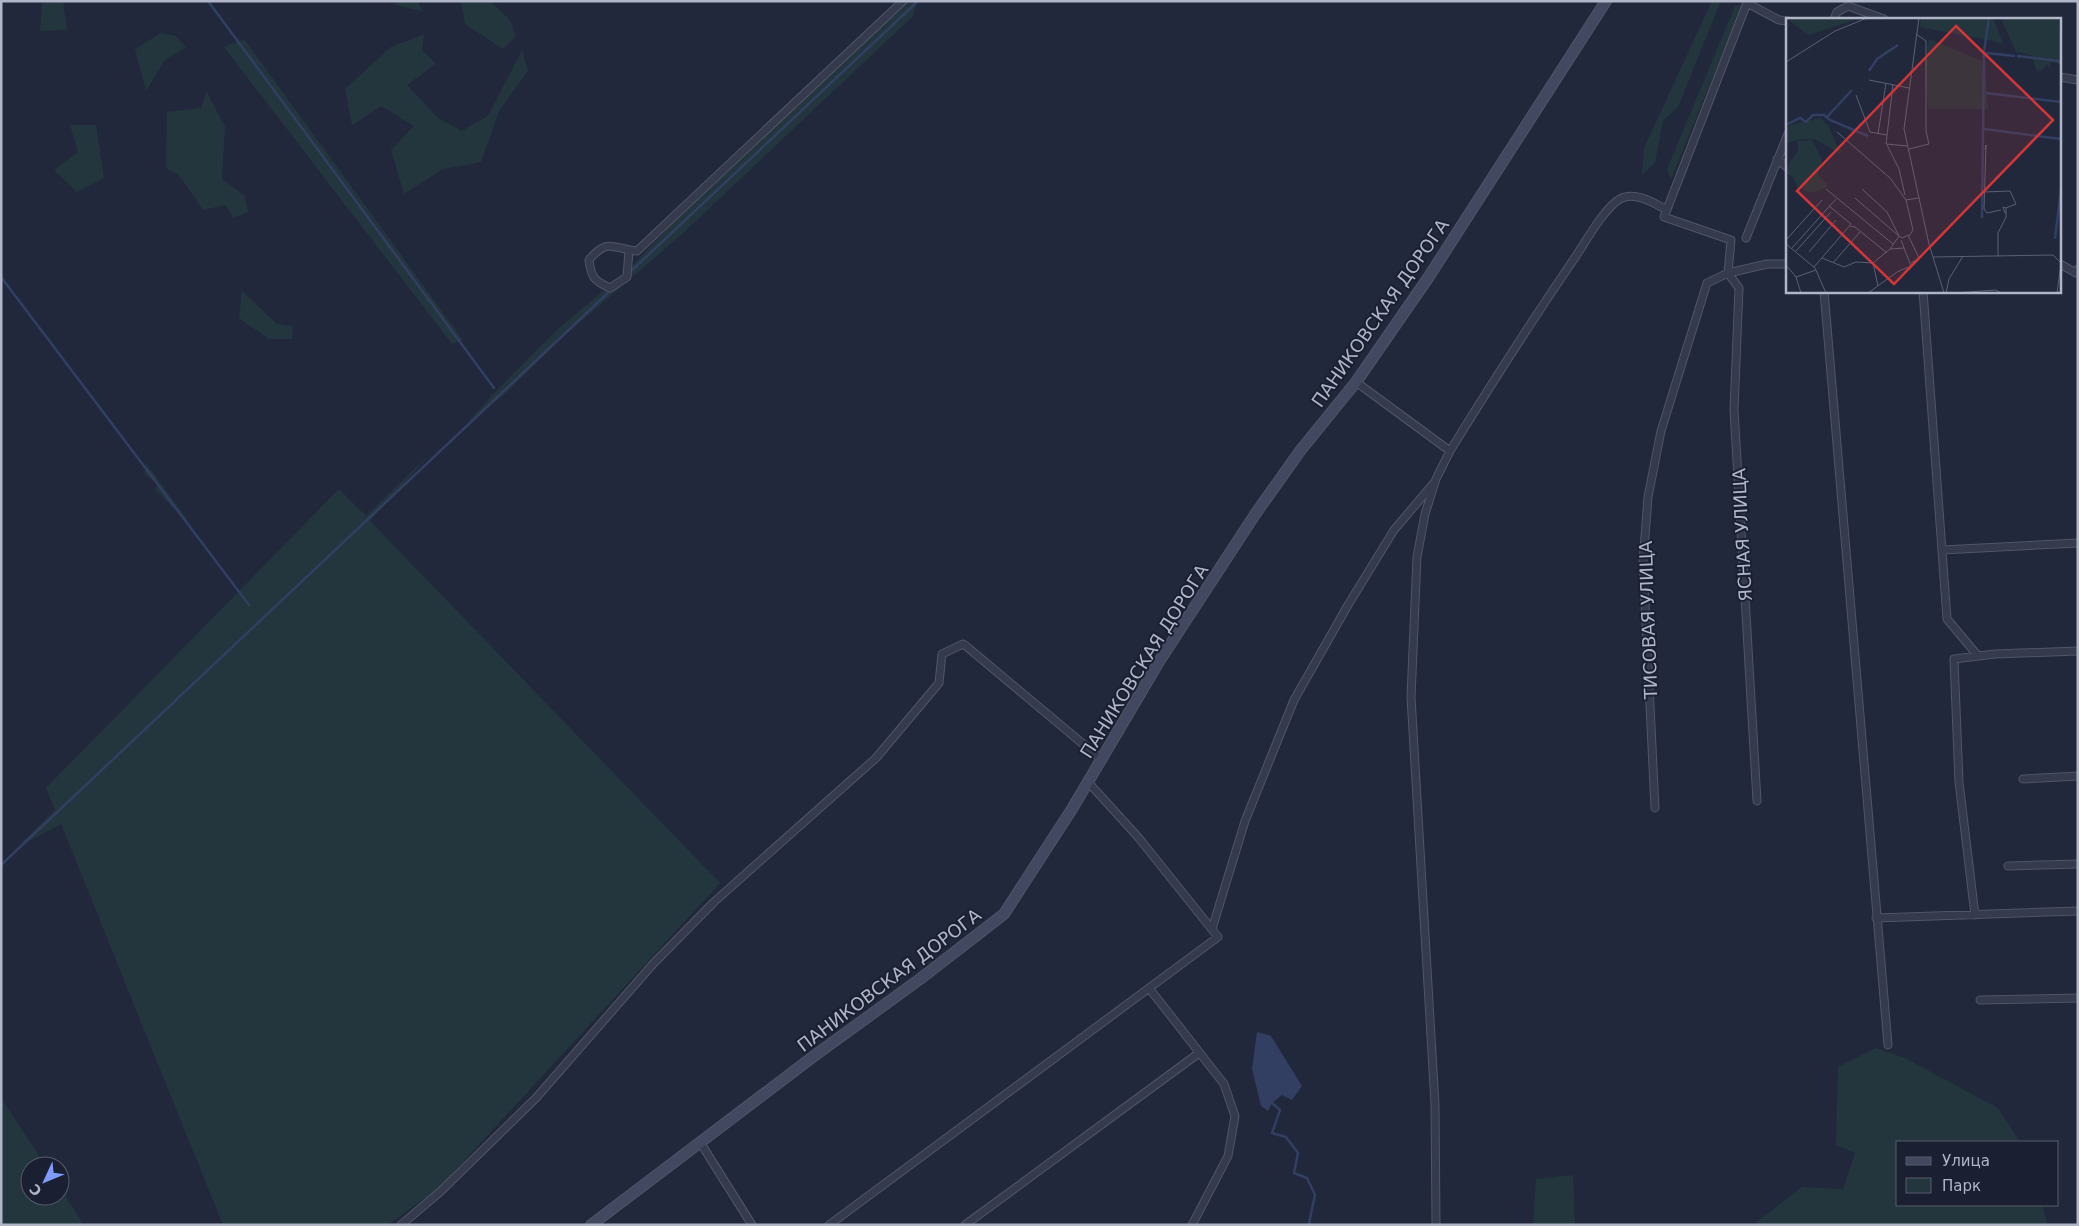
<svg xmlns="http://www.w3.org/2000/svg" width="2079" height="1226" viewBox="0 0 2079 1226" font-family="'DejaVu Sans',sans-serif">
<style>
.green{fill:#23363d}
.water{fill:#323e62}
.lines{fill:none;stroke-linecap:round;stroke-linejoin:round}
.stream{stroke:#323e62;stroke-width:2.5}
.street-casing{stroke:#505567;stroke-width:9}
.secondary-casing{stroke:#505567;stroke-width:12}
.street{stroke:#353a4c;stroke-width:7}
.secondary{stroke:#42485f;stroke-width:10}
.labels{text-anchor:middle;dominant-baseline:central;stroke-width:4;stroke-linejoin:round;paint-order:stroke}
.street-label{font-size:18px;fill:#b0b5c8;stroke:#1a2031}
.inset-river{fill:none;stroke:#323e62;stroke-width:2.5}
.inset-road{fill:none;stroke:#5a6074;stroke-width:1}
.view{fill:#d23638;fill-opacity:0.15;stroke:#d23638;stroke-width:2.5}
.inset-edge{fill:none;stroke:#b0b5c8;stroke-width:2.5}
</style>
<rect width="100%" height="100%" fill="#21283c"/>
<!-- green -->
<path class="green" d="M42 1H63L67 30 40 31Z
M396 1H418L422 11 395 5Z
M461 1H490L509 19 516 36 503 49 465 24Z
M908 1H918L912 17 681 235 563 337 507 392 466 424 499 388 557 330 629 269 685 210Z
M1712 1H1721L1678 107 1663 121 1655 163 1642 175 1644 148Z
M1741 5 1736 21 1671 179 1667 169 1735 6Z
M161 33 176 36 186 47 165 60 146 91 135 49Z
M424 34 422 50 436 64 407 85 438 118 462 131 488 116 522 50 528 71 499 111 481 162 443 169 404 194 391 150 414 126 381 106 352 125 345 89 391 47Z
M244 39 463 340 452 344 224 47Z
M206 91 225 126 222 179 245 196 248 212 233 218 226 205 203 210 179 175 166 168 167 112 201 108Z
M70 125H96L104 178 77 192 54 170 78 152Z
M242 291 277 324 293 326 292 339H269L239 318Z
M432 452 370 521 720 883 440 1187 388 1225H223L61 824 16 848 55 810 46 788 339 489 366 516Z
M146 463 189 522C176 512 167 500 155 490L158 484 144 474Z
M1876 1048 1905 1058 1998 1108 2020 1142H1898V1205H2042L2048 1225H1753L1802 1187 1843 1189 1855 1153 1836 1145 1838 1067Z
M1 1098 46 1166H30V1196H60V1188L84 1225H1Z
M1573 1175 1575 1225H1533L1536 1179Z"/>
<!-- water -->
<path class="water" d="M1257 1032 1271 1036 1302 1086 1292 1100 1282 1095 1272 1103 1268 1111 1261 1106 1252 1069Z"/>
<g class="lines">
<!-- stream -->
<path class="stream" d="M208 1 494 388
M629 273 918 1
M1 277 249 605
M1 865 611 290
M1272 1103 1280 1110 1272 1133 1286 1137 1298 1153 1294 1173 1307 1178 1315 1195 1309 1223 1311 1225"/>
<defs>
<path id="street" d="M1834 19 1837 12 1848 6 1884 19
M1788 21 1779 20 1747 3 1664 217 1731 240 1728 273 1767 264H1788
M2060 77 2078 80
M1777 159 1788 168
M1746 238 1788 134
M629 250 627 277 610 288C594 281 591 277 589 260 608 237 613 249 637 251L903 1
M2060 264 2076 273 2078 269
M1824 291 1888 1045
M1923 291 1947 619 1978 656
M1356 382 1450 451 1436 479 1425 514 1417 557 1411 697 1435 1104 1436 1225
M1450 451C1490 386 1531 322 1574 259 1585 243 1604 208 1620 199 1635 191 1654 203 1667 210
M1942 550 2078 543
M2023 779 2078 776
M1655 808 1643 562 1648 497 1661 431 1707 283 1728 273 1739 288 1734 410 1757 801
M2008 866 2078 864
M1975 915 1959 782 1954 659 1995 654 2078 651
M1876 918 2078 911
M1212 929 1245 821 1294 700 1348 605 1394 530 1433 484
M1149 988 1224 1084 1235 1116 1228 1156 1192 1225
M1980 1000 2078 998
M700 1142 752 1225
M401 1225 441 1191 536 1098 653 964 714 902 876 758 939 683 942 654 963 644 966 646 1101 759
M829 1225 1218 937 1138 837 1088 782
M965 1225 1199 1053"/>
<path id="secondary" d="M591 1225 814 1056 920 979 1004 914 1072 809 1160 660 1256 513 1300 451 1356 382 1428 278 1606 1"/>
</defs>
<!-- street casing -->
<use href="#street" class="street-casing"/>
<!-- secondary casing -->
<use href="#secondary" class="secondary-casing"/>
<!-- street -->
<use href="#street" class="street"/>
<!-- secondary -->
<use href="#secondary" class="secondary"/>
</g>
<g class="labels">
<!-- street labels -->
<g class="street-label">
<text transform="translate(1380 313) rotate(-55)">ПАНИКОВСКАЯ ДОРОГА</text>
<text transform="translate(1742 535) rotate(-93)">ЯСНАЯ УЛИЦА</text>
<text transform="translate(1648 620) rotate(-92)">ТИСОВАЯ УЛИЦА</text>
<text transform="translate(1144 661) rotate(-58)">ПАНИКОВСКАЯ ДОРОГА</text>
<text transform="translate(889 980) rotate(-37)">ПАНИКОВСКАЯ ДОРОГА</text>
</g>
</g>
<!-- overview -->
<g transform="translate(1786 18)">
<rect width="275" height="275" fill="#21283c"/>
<path d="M0 0H75L22 17ZM135 0H207L217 25 134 9ZM215 0H273L275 46 264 44V50L260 46 257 51 251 54 247 42 229 37 249 38 230 34ZM143 21 197 43 199 38 202 91H198V101L197 91H142L139 46ZM34 100 42 107 50 126 56 133 54 136 29 121H13L0 126V112L4 107ZM26 122 36 141 32 157 42 166 40 170 26 175 11 169 7 159 1 156 4 144 12 133 11 123Z" fill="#23363d"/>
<path class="inset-river" d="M200 35 229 38M231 38 273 43 275 47M83 53 91 41 112 27M200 75 275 84M41 99 66 72M0 107 14 100 20 104 27 97H38L44 102 82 118M198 111 275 121M196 200 198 33 203 0M269 221 275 171"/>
<path class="inset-road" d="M133 0 118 111 143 226 158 275M0 44 49 13 81 0M83 62 123 70M107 66 100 126 122 128M70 77 84 114 101 117M51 114 104 160 120 182 133 180M92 116 100 65M101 127 113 151 119 177M123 131 143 126 140 113V23L130 16M199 132 200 127 198 191 201 195 215 192M40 171 107 226M76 171 101 194 113 218M198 174 224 173 230 186 220 190M69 180 113 218M120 182 127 212 123 218M64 208 69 209 101 235M0 222 36 182M0 226 29 250 40 275M6 230 50 181M104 231 113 218 116 220 122 217 133 240 125 245M10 233 45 194M23 234 50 202M212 238V215L220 199V190L217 189 219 195M147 239 267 237 275 245M36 240 58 249 70 244 87 245M47 245 74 214M0 247 10 259 30 252M28 249 65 206 43 188M10 259 15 275M92 268 87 245 104 231 118 230M82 275 111 254 125 248 115 222M160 275 163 261 177 238M169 275 210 272 215 275M271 275 275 246"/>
<path class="view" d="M170 8 267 102 108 266 11 173Z"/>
<rect width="275" height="275" class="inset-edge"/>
</g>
<!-- border -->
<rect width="2079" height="1226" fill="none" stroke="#b0b5c8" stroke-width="5"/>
<!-- legend -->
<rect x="1896" y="1141" width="162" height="65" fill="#1a2031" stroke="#565c6d"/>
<rect x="1906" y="1157" width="25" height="8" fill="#42485f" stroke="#565c6d"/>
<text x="1942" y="1166" font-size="15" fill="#b0b5c8">Улица</text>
<rect x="1906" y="1178" width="25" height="15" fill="#23363d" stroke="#565c6d"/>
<text x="1942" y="1191" font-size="15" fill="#b0b5c8">Парк</text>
<!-- north arrow -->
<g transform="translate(45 1181) rotate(226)"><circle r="24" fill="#1a2031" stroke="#565c6d"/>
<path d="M0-4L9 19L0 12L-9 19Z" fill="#7f9bfe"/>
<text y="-8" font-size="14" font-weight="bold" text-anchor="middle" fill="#b0b5c8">С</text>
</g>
</svg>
